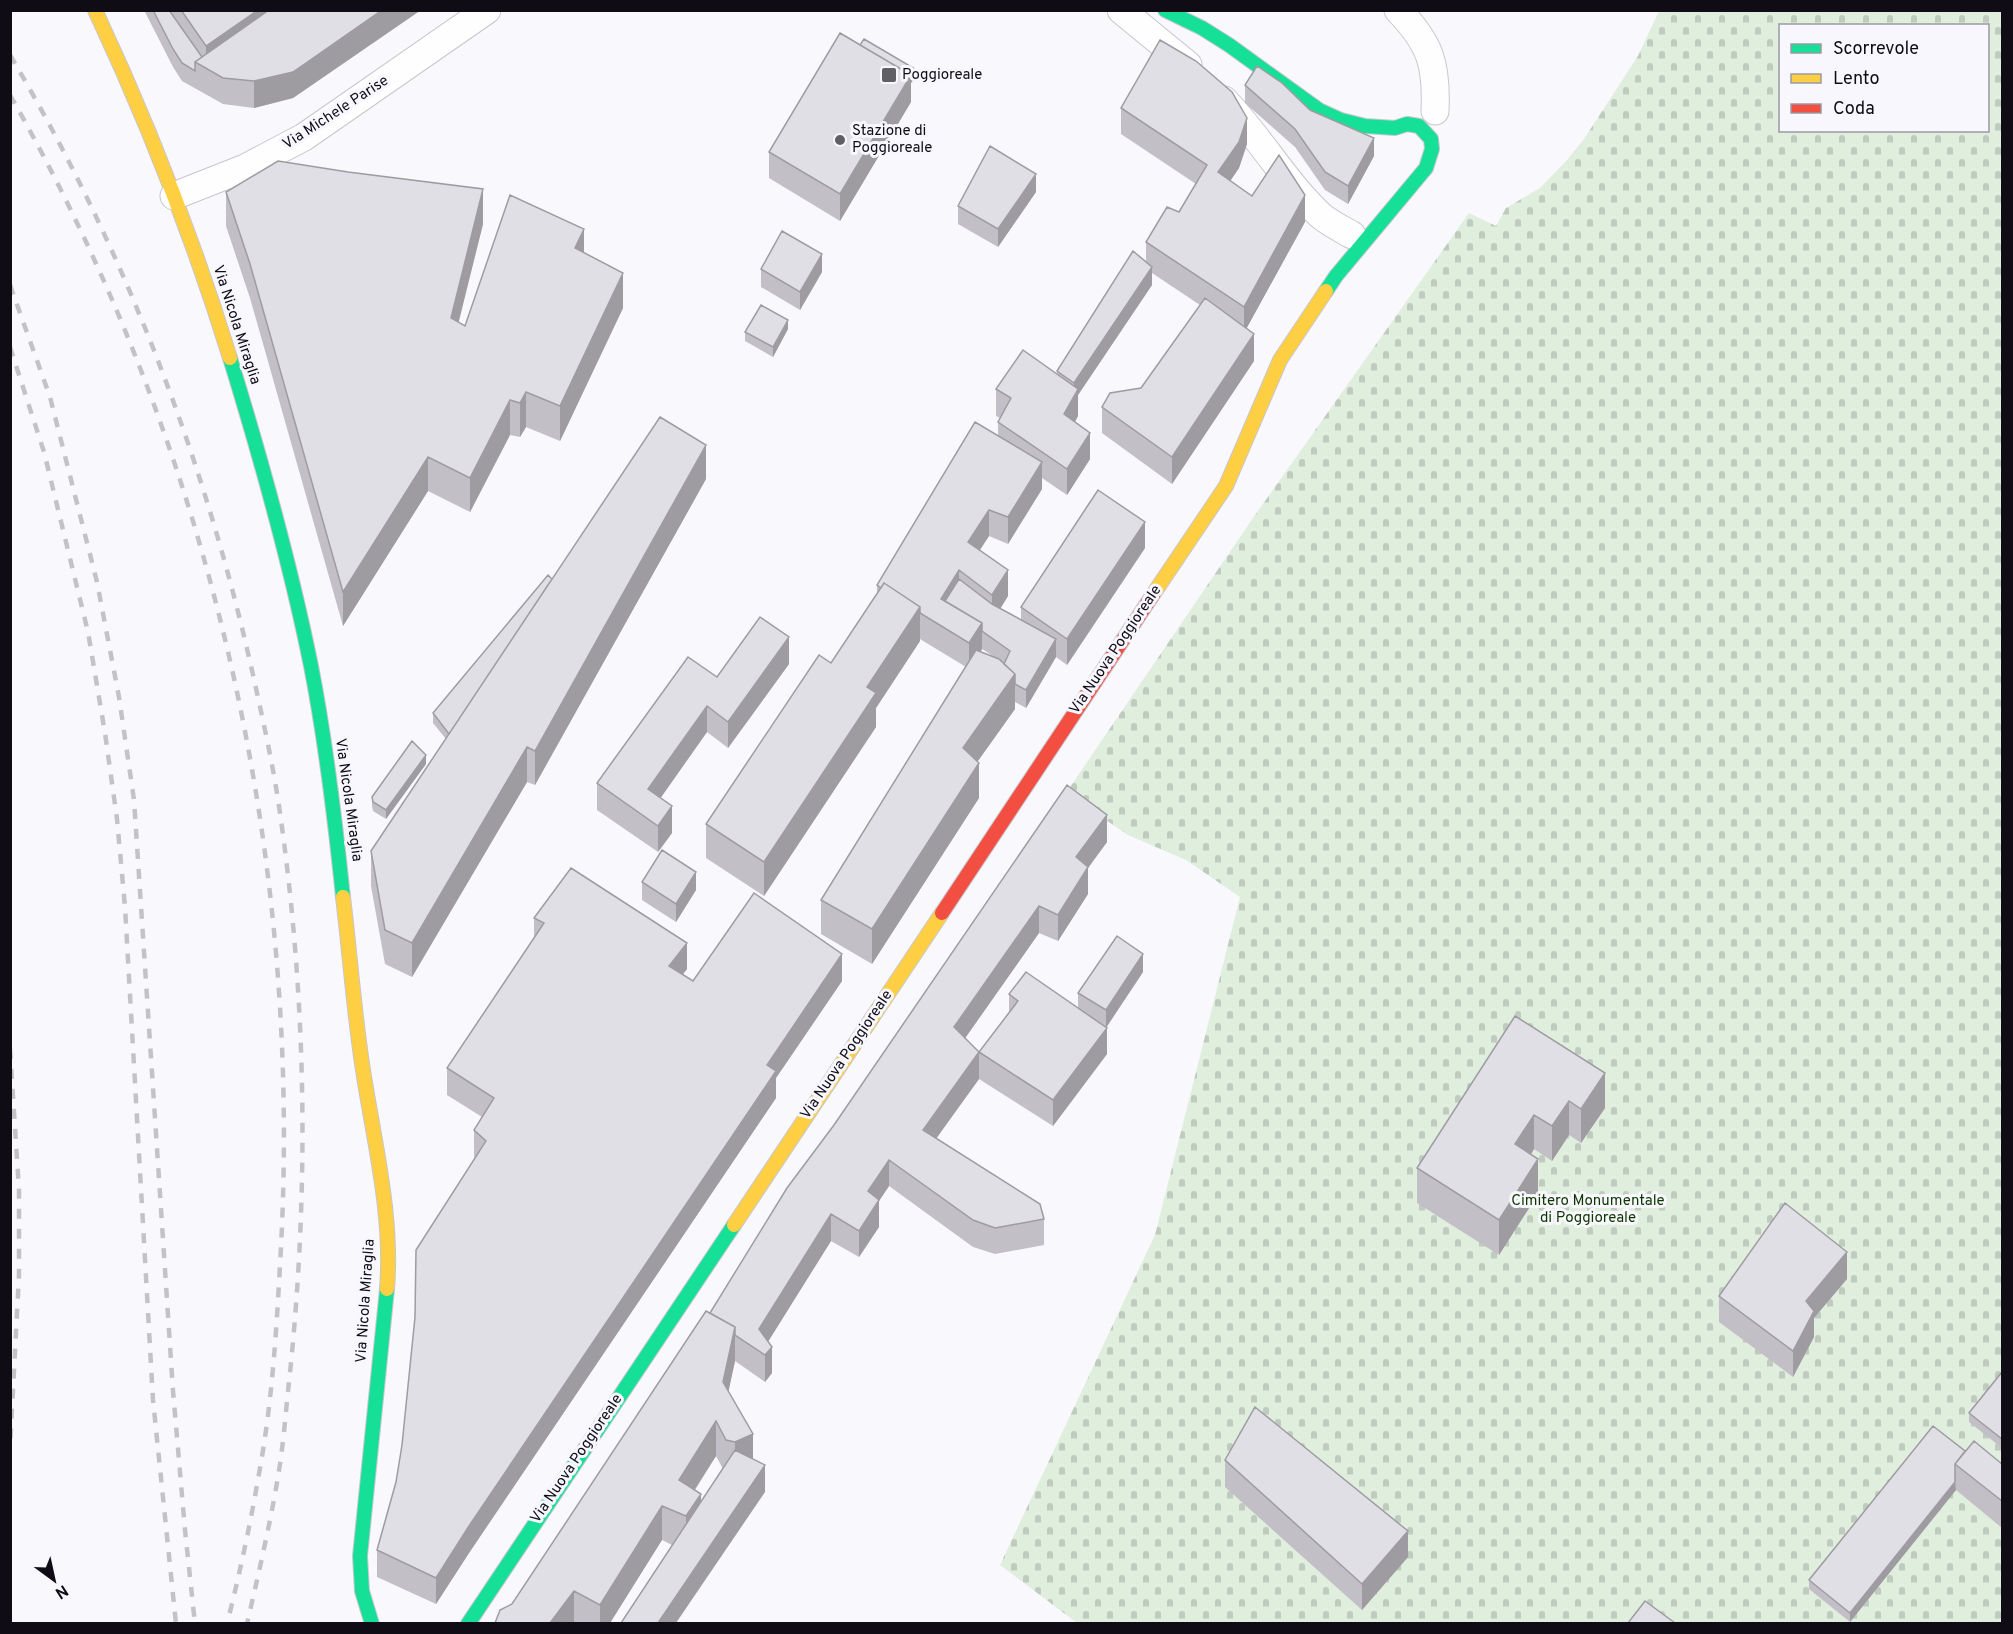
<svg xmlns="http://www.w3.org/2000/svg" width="2013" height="1634" viewBox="0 0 2013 1634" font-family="Overpass,sans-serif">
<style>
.cemetery{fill:url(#cemetery-stones);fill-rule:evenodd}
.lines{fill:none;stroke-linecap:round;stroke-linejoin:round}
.street-casing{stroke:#c8c6ce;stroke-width:29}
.fast-casing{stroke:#c8c6ce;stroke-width:16}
.slow-casing{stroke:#c8c6ce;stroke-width:16}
.jam-casing{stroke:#c8c6ce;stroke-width:16}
.street{stroke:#fefeff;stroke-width:27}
.fast{stroke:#16e098;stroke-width:14}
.slow{stroke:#ffcf43;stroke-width:14}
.jam{stroke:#f24e42;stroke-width:14}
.rail{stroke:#c3c3c5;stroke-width:4.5;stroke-dasharray:10 10;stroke-linecap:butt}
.wall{fill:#c2c0c6;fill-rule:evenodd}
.shaded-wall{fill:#9e9ca1}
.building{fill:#e1dfe6;stroke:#9e9ca1;stroke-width:1.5}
.poi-dot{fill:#615f66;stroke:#f8f7fd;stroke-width:2}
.labels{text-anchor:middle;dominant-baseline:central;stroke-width:6;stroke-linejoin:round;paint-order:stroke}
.poi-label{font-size:15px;fill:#0f0c16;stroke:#f8f7fd;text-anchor:start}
.street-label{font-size:15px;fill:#0f0c16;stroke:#f8f7fd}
.park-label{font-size:15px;fill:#0d3700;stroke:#f8f7fd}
</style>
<defs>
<pattern id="cemetery-stones" width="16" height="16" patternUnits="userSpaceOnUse" patternTransform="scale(1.5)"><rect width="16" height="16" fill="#e0eede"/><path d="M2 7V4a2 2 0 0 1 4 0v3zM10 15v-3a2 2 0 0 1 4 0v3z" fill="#bfcbbe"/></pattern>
</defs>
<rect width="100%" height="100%" fill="#f9f8fc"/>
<!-- cemetery -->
<path class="cemetery" d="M1659 11H2002V1623H1077L1000 1565 1155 1235 1240 897 1186 860 1128 835 1066 793 1253 518 1469 213 1496 226 1506 208 1540 188 1567 160 1584 139 1638 56ZM1780 26H1988V130H1780Z"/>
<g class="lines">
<defs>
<path id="street" d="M1121 10 1188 65
M1398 10C1431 44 1437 65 1435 111
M1224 100C1259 136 1284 181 1320 215 1329 223 1342 229 1352 235
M174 196 245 168 304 137 487 10"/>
<path id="fast" d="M1165 10 1202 28 1229 45 1319 110 1341 120 1365 126 1395 128 1407 124 1419 126 1431 139 1432 149 1426 168 1336 276 1326 291
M230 358C261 459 290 562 311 666 326 742 335 819 343 897
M372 1624 362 1591 360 1556 387 1289
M468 1624 734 1225"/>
<path id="slow" d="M95 10C148 123 193 238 230 358
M1154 593 1226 486 1280 360 1326 291
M343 897C350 954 354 1013 363 1070 374 1142 393 1215 387 1289
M734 1225 942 913"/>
<path id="jam" d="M942 913 1154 593"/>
</defs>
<!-- street casing -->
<use href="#street" class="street-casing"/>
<!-- fast casing -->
<use href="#fast" class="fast-casing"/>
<!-- slow casing -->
<use href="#slow" class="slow-casing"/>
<!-- jam casing -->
<use href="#jam" class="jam-casing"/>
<!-- street -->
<use href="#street" class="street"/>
<!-- fast -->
<use href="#fast" class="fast"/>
<!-- slow -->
<use href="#slow" class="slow"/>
<!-- jam -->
<use href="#jam" class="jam"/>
<!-- rail -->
<path class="rail" d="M10 55C125 249 207 464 255 684 265 729 275 775 281 820 307 1007 309 1196 289 1382 286 1409 284 1437 280 1464 272 1517 259 1571 247 1624
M10 95C209 444 302 847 281 1247 277 1321 273 1396 260 1468 251 1521 240 1572 227 1624
M10 285 50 397 97 582 119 697 134 800 173 1391 185 1530 195 1624
M10 347 44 452 88 632 105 733 117 819 125 907 153 1400 176 1624
M10 1049 19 1190V1275L10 1447"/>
</g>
<!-- wall -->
<path class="wall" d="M144 10H421L293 98 254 108 223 104 182 81 173 67Z
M915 78 911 83V102L840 221 769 178V152Z
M1245 85 1310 110 1374 156 1348 204 1325 190 1295 147 1245 103Z
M1121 108 1247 144 1239 168 1230 181 1252 196 1305 222 1246 329 1254 361 1172 484 1102 433V407L1141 388 1200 305 1152 273V285L1078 395V416L1075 422 1090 459 1067 495 1042 478V489L1008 544 989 536 980 550 1008 596 1000 609 1021 620V607L1145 548 1067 665 1056 657 1026 708 1015 702V709L977 762 979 798 872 964 821 934V900L966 667 920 639V641L876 708V727L764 896 706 858V824L831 663 877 594V585L998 436V422L1000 418 996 416V389L1057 374V371L1146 262V242L1179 212 1196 184 1121 134ZM982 649 993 656 981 652Z
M226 192 483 224 458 323 465 326 584 253 623 308 560 441 526 427 520 437 510 435 470 512 428 491 343 626 250 298 226 226Z
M1036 192 998 247 958 224V206Z
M761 269 822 272 800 310 761 287Z
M788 329 773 357 745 341V332Z
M706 479 535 785 527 782 412 977 385 964 371 886V851L446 739 433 723V713L552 579Z
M789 664 728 748 707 732 660 798 672 833 658 852 597 810V783L717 677Z
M426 764 386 819 373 811 372 806V797Z
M1067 785 1107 842 1088 868V894L1058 941 1039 933 965 1038 979 1079 936 1138 1044 1219V1245L995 1254 973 1247 889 1186 879 1201V1227L859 1257 831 1241 768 1341 772 1373 765 1382 735 1361 728 1392 765 1492 672 1545 662 1540 610 1623H495L512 1604 710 1313 834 1125ZM716 1456 723 1469 701 1502 695 1490Z
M642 882 696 890 676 922 642 900Z
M534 918 687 969 683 974 693 981H842L776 1078V1098L469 1553 436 1604 377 1577V1550L396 1482 475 1158 474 1157V1130L482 1117 447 1095V1068L534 938Z
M1143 972 1106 1027 1107 1054 1053 1126 979 1079V1052L1009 1013V994L1078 1008V993Z
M1515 1016 1605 1108 1581 1143 1569 1135 1552 1161 1534 1149 1531 1155 1538 1194 1499 1255 1417 1203V1168Z
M1847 1279 1814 1318V1337L1793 1377 1719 1322V1296Z
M2002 1372V1448L1969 1422V1413Z
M1965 1451 2002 1464V1528L1956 1490 1850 1622 1809 1589V1580Z
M1225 1460 1408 1557 1362 1610 1225 1487Z"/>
<!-- shaded-wall -->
<path class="shaded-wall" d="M258 10H308L206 63V46Z
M382 10H421L293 98 254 108V81Z
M915 69V78L911 83V102L840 221V194Z
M1247 118V144L1239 168 1218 199V172Z
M1374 138V156L1348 204V186Z
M1036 174V192L998 247V229Z
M483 189V224L451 353V318Z
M1305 195V222L1244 333V307Z
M584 229V264L575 248Z
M822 254V272L800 310V292Z
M1152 267V285L1078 395V416L1064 441V414L1074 396V383Z
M623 273V308L560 441V406Z
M788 320V329L773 357V347Z
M1254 334V361L1172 484V457Z
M526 392V427L520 437V403Z
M510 400V435L470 512V478Z
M1090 433V459L1067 495V469Z
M706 445V479L535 785V751Z
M428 457V491L343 626V592Z
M1042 462V489L1008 544V517Z
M989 510V536L968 568V542Z
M1145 522V548L1067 665V639Z
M959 570V597L949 612 941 599Z
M1008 570V596L992 622V595Z
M920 607V641L876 708V727L764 896V862L867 687Z
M982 623V649L969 669V643Z
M789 637V664L728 748V722Z
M1056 639V657L1026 708V690Z
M1015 674V709L963 782V748Z
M707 706V732L648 816V789Z
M527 747V782L412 977V943Z
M426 755V764L386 819V810Z
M979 763V798L872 964V929Z
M672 806V833L658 852V826Z
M1107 815V842L1088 868V894L1058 941V915L1076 857Z
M696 872V890L676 922V904Z
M1039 906V933L954 1054V1027Z
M687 943V969L669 992V966Z
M842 954V981L776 1078V1098L469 1553 436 1604V1578L767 1065Z
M1143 954V972L1106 1028V1010Z
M1107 1028V1054L1053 1126V1100Z
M979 1052V1079L923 1157V1130Z
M1605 1073V1108L1581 1143V1109Z
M1569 1101V1135L1552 1161V1126Z
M1534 1115V1149L1515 1179V1144Z
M1538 1159V1194L1499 1255V1220Z
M889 1160V1186L879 1201V1227L859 1257V1231L868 1191Z
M831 1214V1241L761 1353 759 1329Z
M1847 1252V1279L1814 1318V1337L1793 1377V1351L1806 1301Z
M735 1327V1361L723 1417V1382Z
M772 1347V1373L765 1382V1355Z
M716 1421V1456L679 1514V1480Z
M753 1434V1469L735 1477V1442Z
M765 1465V1492L676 1623H658Z
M1955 1482 1956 1490 1850 1622V1613Z
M701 1494V1528L686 1551V1516Z
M662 1506V1540L610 1623H600V1605Z
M1408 1531V1557L1362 1610V1584Z
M574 1591V1623H550Z"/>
<!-- building -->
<path class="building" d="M153 10H169L202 57 195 62V71L182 63 173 49Z
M181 10H258L206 46Z
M269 10H382L293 72 254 81 223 78 195 62Z
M840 33 911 75 840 194 769 152Z
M864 39 915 69 911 75 860 45Z
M1160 40 1196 61 1232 92 1247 118 1239 142 1218 172 1252 196 1279 155 1305 195 1244 307 1146 242 1167 207 1179 212 1207 165 1121 108Z
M1257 66 1282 83 1310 110 1374 138 1348 186 1325 172 1295 129 1245 85Z
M990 146 1036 174 998 229 958 206Z
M278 161 348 172 483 189 451 318 465 326 510 195 584 229 575 248 623 273 560 406 526 392 520 403 510 400 470 478 428 457 343 592 250 264 226 192Z
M782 231 822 254 800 292 761 269Z
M1133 251 1152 267 1074 383 1057 371Z
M1205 298 1254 334 1172 457 1102 407 1110 393 1141 388Z
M761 305 788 320 773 347 745 332Z
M1023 350 1078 389 1064 414 1090 433 1067 469 998 422 1011 398 996 389Z
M660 417 706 445 535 751 527 747 412 943 385 930 371 851Z
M975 422 1042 462 1008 517 989 510 968 542 1008 570 992 595 959 570 941 599 982 623 969 643 920 613V607L884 583 881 588 877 585Z
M1098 490 1145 522 1067 639 1021 607Z
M548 575 552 579 449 734 433 713Z
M959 579 992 604 1056 639 1026 690 1015 684V674L1004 664 1010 651 982 631V623L945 601Z
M884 583 920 607 867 687 876 693 764 862 706 824 819 655 831 663Z
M760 617 789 637 728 722 707 706 648 789 672 806 658 826 597 783 688 657 717 677Z
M976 650 999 659 1015 674 963 748 979 763 872 929 821 900Z
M412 741 426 755 386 810 373 802 372 797Z
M1067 785 1107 815 1076 857 1088 867 1058 915 1039 906 954 1027 979 1052 923 1130 1040 1204 1044 1219 995 1228 973 1220 889 1160 868 1191 879 1200 859 1231 831 1214 759 1329 772 1347 765 1355 735 1335V1327L710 1313 787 1188 834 1125Z
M662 850 696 872 676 904 642 882Z
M571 868 687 943 669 966 693 981 754 893 842 954 767 1065 776 1071 469 1526 436 1578 377 1550 396 1482 402 1445 415 1317 416 1250 486 1141 474 1130 494 1098 447 1068 544 923 534 918Z
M1117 936 1143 954 1106 1010 1078 993Z
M1026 972 1107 1028 1053 1100 979 1052 1018 1001 1009 994Z
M1515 1016 1605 1073 1581 1109 1569 1101 1552 1126 1534 1115 1515 1144 1538 1159 1499 1220 1417 1168Z
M1785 1203 1847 1252 1806 1301 1814 1311 1793 1351 1719 1296Z
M706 1311 735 1327 723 1382 753 1434 735 1442 726 1440 716 1421 679 1480 701 1494 686 1516 662 1506 600 1605 574 1591 550 1623H495L500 1610 512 1604Z
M2002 1372V1439L1969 1413Z
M1255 1407 1408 1531 1362 1584 1225 1460Z
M1933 1426 1965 1451 1955 1464V1482L1850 1613 1809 1580Z
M1974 1441 2002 1464V1501L1955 1464Z
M735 1450 765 1465 658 1623H621Z
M1645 1601 1675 1623H1628Z"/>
<!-- markers -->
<g class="poi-dot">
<rect x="881" y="67" width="16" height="16" rx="3"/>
<circle cx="840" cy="140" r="6"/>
</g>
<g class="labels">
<!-- poi labels -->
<g class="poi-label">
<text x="902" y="75">Poggioreale</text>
<text x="852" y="131">Stazione di<tspan x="852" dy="17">Poggioreale</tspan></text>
</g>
<!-- street labels -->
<g class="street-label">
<text transform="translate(336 113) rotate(-33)">Via Michele Parise</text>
<text transform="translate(236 325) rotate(72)">Via Nicola Miraglia</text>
<text transform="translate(1116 650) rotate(-56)">Via Nuova Poggioreale</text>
<text transform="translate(348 800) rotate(82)">Via Nicola Miraglia</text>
<text transform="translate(847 1055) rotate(-56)">Via Nuova Poggioreale</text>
<text transform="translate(366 1301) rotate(-86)">Via Nicola Miraglia</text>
<text transform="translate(577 1459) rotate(-56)">Via Nuova Poggioreale</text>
</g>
<!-- park labels -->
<g class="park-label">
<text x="1588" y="1201">Cimitero Monumentale<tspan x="1588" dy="17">di Poggioreale</tspan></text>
</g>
</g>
<!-- border -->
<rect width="2013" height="1634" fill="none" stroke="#0f0c16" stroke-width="24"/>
<!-- legend -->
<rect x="1779" y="24" width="210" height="108" fill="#f8f7fd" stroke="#9b99a1" stroke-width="1.5"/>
<rect x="1791" y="44" width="30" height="9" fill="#16e098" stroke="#9b99a1" stroke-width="1.5"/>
<text x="1833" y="54" font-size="18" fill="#0f0c16">Scorrevole</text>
<rect x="1791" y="74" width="30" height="9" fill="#ffcf43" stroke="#9b99a1" stroke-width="1.5"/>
<text x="1833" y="84" font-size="18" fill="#0f0c16">Lento</text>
<rect x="1791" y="104" width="30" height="9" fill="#f24e42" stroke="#9b99a1" stroke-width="1.5"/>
<text x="1833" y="114" font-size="18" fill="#0f0c16">Coda</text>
<!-- north arrow -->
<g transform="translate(54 1580) rotate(147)" stroke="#f8f7fd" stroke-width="4.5" paint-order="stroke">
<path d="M0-4.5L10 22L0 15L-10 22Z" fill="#0f0c16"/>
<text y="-9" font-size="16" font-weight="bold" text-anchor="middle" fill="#0f0c16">N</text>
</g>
</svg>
